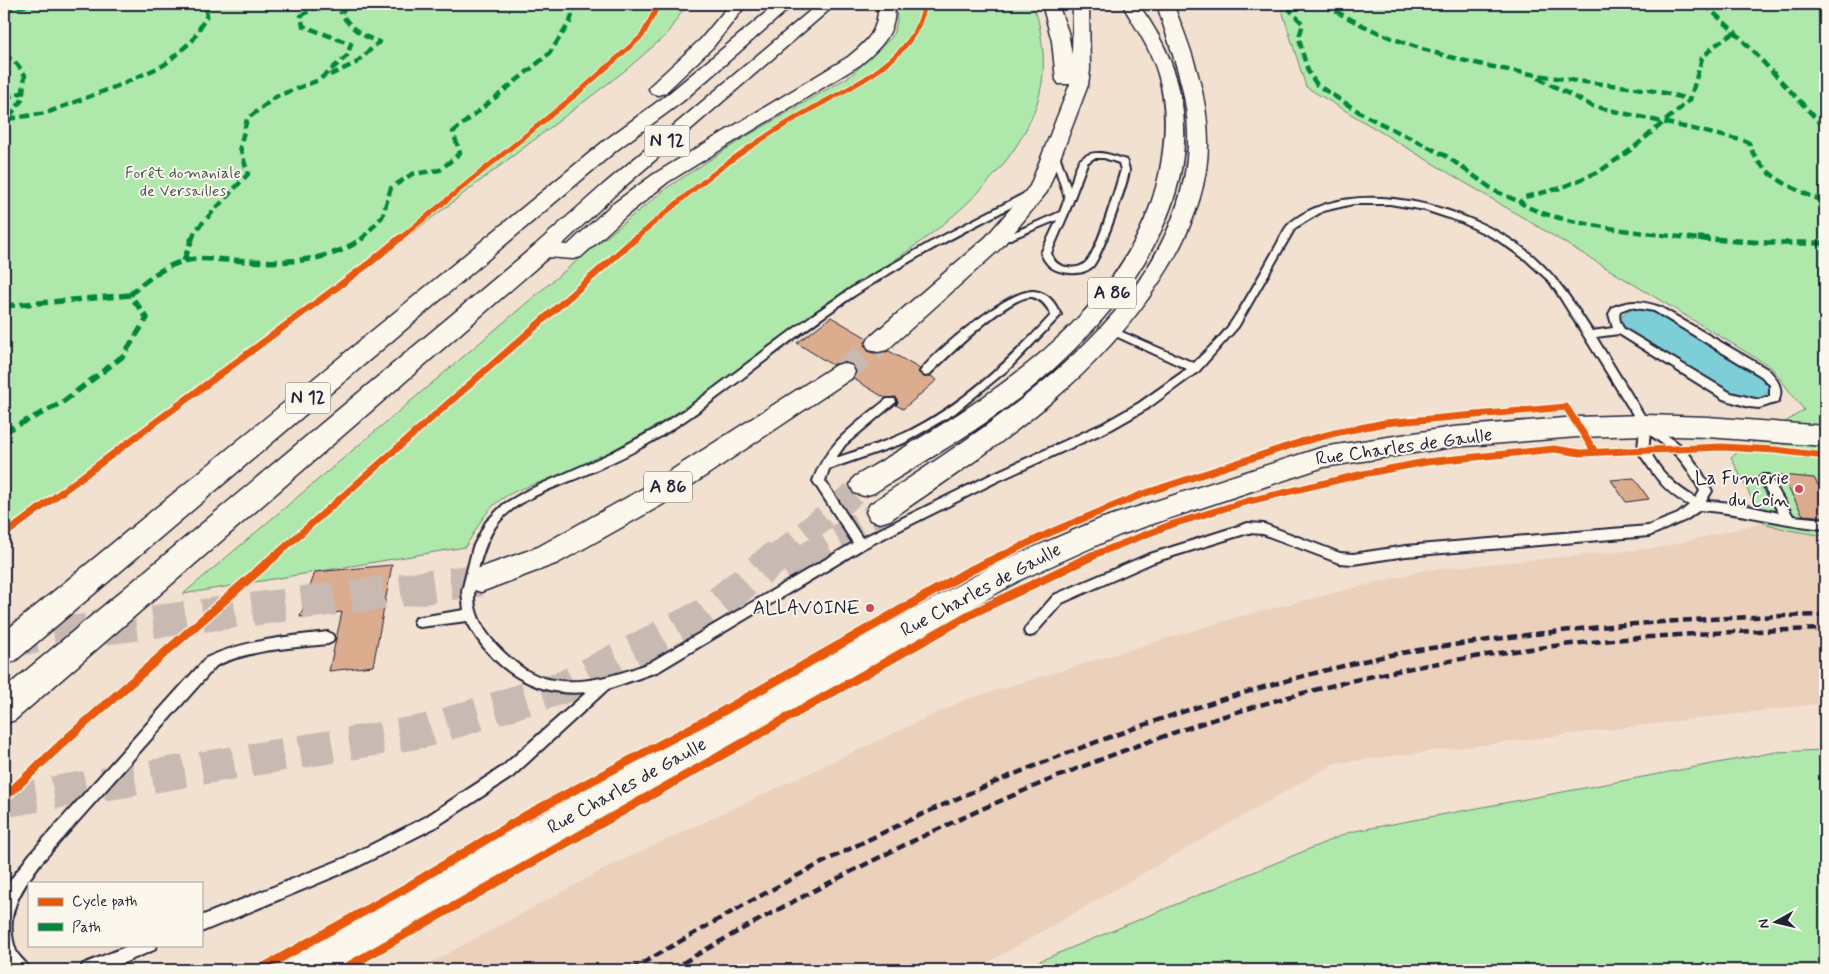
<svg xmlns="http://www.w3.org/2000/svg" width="1829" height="974" viewBox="0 0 1829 974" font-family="Mynerve,sans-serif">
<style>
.built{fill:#ebd0bc}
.green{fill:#afe8ab;stroke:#688573}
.water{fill:#7eced8;stroke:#598999}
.building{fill:#dcac8e;stroke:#22223b}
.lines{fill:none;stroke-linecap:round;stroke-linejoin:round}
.motorway-tunnel-far1{stroke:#c8bab2;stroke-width:25;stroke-dasharray:25 12;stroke-linecap:butt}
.motorway-tunnel{stroke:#c8bab2;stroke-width:33;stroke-dasharray:33 17;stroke-linecap:butt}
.service-casing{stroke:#22223b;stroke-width:4}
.secondary-casing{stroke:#22223b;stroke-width:3}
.trunk-casing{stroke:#22223b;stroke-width:3}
.motorway-casing{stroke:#22223b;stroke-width:3}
.service{fill:#fbf7ec;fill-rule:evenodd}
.secondary{fill:#fbf7ec;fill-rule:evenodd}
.trunk{fill:#fbf7ec;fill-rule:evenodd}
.motorway{fill:#fbf7ec;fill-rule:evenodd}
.rail{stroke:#22223b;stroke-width:4.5;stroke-dasharray:9 4.5;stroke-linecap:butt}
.quiet-far1{stroke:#00873e;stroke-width:4.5;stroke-dasharray:9 4.5;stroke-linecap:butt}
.quiet{stroke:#00873e;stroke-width:5.5;stroke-dasharray:11 5.5;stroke-linecap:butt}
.cycleway-far2-casing{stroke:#fbf7ec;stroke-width:7}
.cycleway-far1-casing{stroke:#fbf7ec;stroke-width:10}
.cycleway-casing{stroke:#fbf7ec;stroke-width:12}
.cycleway-far2{stroke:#e8590c;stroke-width:5}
.cycleway-far1{stroke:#e8590c;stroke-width:7}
.cycleway{stroke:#e8590c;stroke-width:9}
.poi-dot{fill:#d1495b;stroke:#fbf7ec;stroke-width:2}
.labels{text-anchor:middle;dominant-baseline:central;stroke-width:4;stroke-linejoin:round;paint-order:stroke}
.far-park-label{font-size:16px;fill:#455457;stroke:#fbf7ec}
.shield{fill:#fbf7ec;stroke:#636270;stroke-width:1}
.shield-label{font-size:18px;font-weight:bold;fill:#22223b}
.street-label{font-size:19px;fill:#22223b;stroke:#fbf7ec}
.poi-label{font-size:19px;fill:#22223b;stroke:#fbf7ec;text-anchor:end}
</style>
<rect width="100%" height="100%" fill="#f2e0d0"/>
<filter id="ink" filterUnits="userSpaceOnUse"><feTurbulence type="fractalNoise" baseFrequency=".02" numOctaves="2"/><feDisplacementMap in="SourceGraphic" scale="10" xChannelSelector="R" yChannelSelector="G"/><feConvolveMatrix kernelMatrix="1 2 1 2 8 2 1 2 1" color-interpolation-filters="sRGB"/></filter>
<g filter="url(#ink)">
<!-- built -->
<path class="built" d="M1731 457 1825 465V703L1335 763 975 970H417L610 866 965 700 1234 618 1426 570 1657 548 1763 523Z"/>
<!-- green -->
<path class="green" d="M4 4H687L666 35 627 69 307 313 4 535Z
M896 4H1032C1040 19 1041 36 1043 53 1051 145 951 224 881 269 863 281 844 290 827 303 768 345 711 393 649 430 618 448 587 464 554 477 533 486 511 489 494 505 482 516 474 534 465 547L183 594 562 273 668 187 742 139 850 76 892 37 897 22Z
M1280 4H1825V536L1788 530 1764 523 1731 457 1804 410 1771 367 1306 87Z
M1825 750V970H1018L1350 832 1776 752Z"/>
<!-- water -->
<path class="water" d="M1633 309 1655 312 1760 375 1767 382 1769 391C1760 404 1741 397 1730 392L1627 329C1618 319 1621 312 1633 309Z"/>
<!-- building -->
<path class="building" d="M831 317 867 338 864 345 869 352 878 354 889 351 920 369 918 372 924 377 931 376 937 380 903 409 896 405 898 403 896 397 885 398 854 379 857 371 853 364 842 361 832 365 797 343Z
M1781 475 1814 478 1825 497V517L1803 515Z
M1634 478 1649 499 1626 502 1611 480Z
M392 565 373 666 329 671 342 612 300 617 315 572Z"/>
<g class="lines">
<!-- motorway-tunnel-far1 -->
<path class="motorway-tunnel-far1" d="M843 372 878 344
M777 556 864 485
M805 556 880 512"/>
<!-- motorway-tunnel -->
<path class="motorway-tunnel" d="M783 569 807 555
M4 641 481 580
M4 801 425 731 566 686 704 615 778 555"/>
<defs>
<path id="service" d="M1051 150 1058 152 1070 187C1073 179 1075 166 1080 160 1093 147 1112 155 1126 160 1127 163 1129 167 1129 171 1127 185 1101 259 1092 267 1084 274 1072 274 1063 272 1052 270 1045 264 1041 253L1057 220 1001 243H995L994 241 1060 212 1065 198 1050 152ZM1094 158H1104L1119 163 1121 170C1115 188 1097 254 1085 263 1080 268 1073 268 1067 267 1058 266 1053 261 1051 253L1068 214 1087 163Z
M1031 190 1034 191V195C968 230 901 263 839 306 777 348 722 399 658 438 635 452 611 463 587 474 556 488 515 498 495 527 487 539 483 552 479 566 477 576 474 587 474 598 475 626 499 650 520 666 557 694 611 678 649 663L853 543 813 481C827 442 856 424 887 399H895L896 402 845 445 836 458C859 450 883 443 905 433 961 406 1009 361 1051 315 1047 306 1042 299 1032 297 1010 294 946 359 929 375L925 376 920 372C933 352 1010 288 1034 291 1049 293 1055 303 1061 315L1010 368 955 413 904 443 829 469 825 481 862 538 990 475 1104 423 1139 403 1187 369 1109 333 1107 331 1109 329H1115L1194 363C1206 350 1222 337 1232 321 1248 297 1262 271 1276 246 1280 239 1284 228 1290 223 1353 171 1477 208 1533 256 1558 278 1574 303 1592 331L1613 328 1609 314 1613 307C1631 300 1642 301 1660 307L1769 370C1778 380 1784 389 1778 402L1759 408 1749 407 1723 399 1619 334 1596 337 1647 420C1656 430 1668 435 1678 443 1693 455 1703 474 1712 491L1706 501 1734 503 1779 513 1759 478 1761 475H1769L1793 516 1825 519V529C1783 525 1742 513 1700 510L1686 520 1649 536 1406 556 1353 564 1339 563 1263 534 1248 533 1154 562 1062 603 1034 635 1030 636 1026 635 1024 631 1026 627 1054 595 1147 555 1248 523 1264 524 1340 553 1353 554 1406 546 1648 526 1678 514 1689 505C1664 492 1655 476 1639 453L1638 450 1640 426 1556 291 1549 281 1525 259 1496 239 1461 222 1425 210 1390 204H1353L1323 211 1295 228 1238 327 1199 371 1147 409 1112 429 998 481 864 548 659 671 608 689 512 777 434 828 355 868 201 932V916L345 858 424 818 502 767 587 692C534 698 490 667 467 621L420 627 416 626 414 622 416 618 420 617 464 610 462 591 473 547 486 522 504 504 526 491 611 453 650 432 685 410 811 316 856 285 929 243ZM1630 307 1654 311 1761 376 1770 385V396L1759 400 1731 393 1624 329C1620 324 1618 317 1620 311ZM1650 435C1677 453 1685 462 1700 491L1696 498C1677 488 1659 471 1650 451 1648 447 1649 440 1650 435Z
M328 632 332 634 334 638 332 642 328 644C290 648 251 649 216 666L40 864C20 891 3 916 16 951 19 958 27 962 30 970H11L4 962V895L9 882 30 854 206 658C245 640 286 637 328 632Z
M130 945H157L154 950 107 970H81L83 964Z"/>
<path id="secondary" d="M1645 415 1708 417 1825 426V446L1708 437 1645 435 1577 437 1453 447 1324 467 1120 535 1022 579 334 970H278L283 956 1002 561 1100 519 1323 447 1453 427 1577 417Z"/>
<path id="trunk" d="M730 4H747L713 47 665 93 658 95 651 93 649 89 651 85 701 39Z
M776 4H794L682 102 618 149 15 661 4 665V632L604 141 668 94Z
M818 4H836L617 193 550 256 15 720 4 724V689L534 246 603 185Z"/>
<path id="motorway" d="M878 4H894C898 31 880 49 860 65L668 182 626 216 581 257 573 259 534 256 531 251 534 246 542 244 568 245 610 206 654 174 848 57C868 41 879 31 878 4Z
M1042 4H1058L1068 32 1072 55 1073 4H1089L1090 70 1088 85 1047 192 1002 247 887 350 878 352 869 350 866 344 869 338 986 237 1030 186 1070 84H1059L1056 80 1052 41Z
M1122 4H1138C1246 148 1146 294 1029 390 981 430 926 460 874 493L864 496 854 493 850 485 854 477C973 407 1127 321 1159 175 1166 141 1168 108 1158 74 1150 47 1135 27 1122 4Z
M1157 4H1173C1191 48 1208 95 1208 143 1208 193 1187 240 1160 281 1092 386 991 450 890 520L880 523 870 520 866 512 870 504C992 423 1183 309 1188 143 1190 93 1170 50 1157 4Z
M843 363 852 366 855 372 852 378 662 505 558 563 481 592 471 589 466 580 471 571 538 547 642 489 834 366Z"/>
</defs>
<!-- service casing -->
<use href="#service" class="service-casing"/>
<!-- secondary casing -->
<use href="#secondary" class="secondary-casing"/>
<!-- trunk casing -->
<use href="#trunk" class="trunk-casing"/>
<!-- motorway casing -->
<use href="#motorway" class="motorway-casing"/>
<!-- service -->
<use href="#service" class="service"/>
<!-- secondary -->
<use href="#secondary" class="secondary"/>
<!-- trunk -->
<use href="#trunk" class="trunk"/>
<!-- motorway -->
<use href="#motorway" class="motorway"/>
<!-- rail -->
<path class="rail" d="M631 970C689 936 748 902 808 870 988 777 1179 703 1377 658 1416 649 1456 645 1496 639 1605 624 1715 617 1825 615
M671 970C736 931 803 896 870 862 1043 776 1227 703 1417 667 1551 641 1689 632 1825 629"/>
<!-- quiet-far1 -->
<path class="quiet-far1" d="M1307 4 1293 7 1290 10 1303 24 1299 37 1302 51 1308 71 1317 85 1364 115 1446 156 1495 191 1520 202
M1324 4C1402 53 1488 68 1577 81 1615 86 1654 88 1690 100
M1704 4 1735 32 1825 128
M1785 4 1825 9
M4 9 38 4
M4 54 17 64 25 75 22 100 6 121
M330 75 356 63 379 42C362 36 350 28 341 13L349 4
M1538 78 1592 106 1745 141 1749 143C1760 177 1795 189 1825 202
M4 98 24 92
M8 119 46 113 120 85 164 65 193 40 207 15 205 4
M192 240 195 231 248 174 240 147 247 119 277 96 319 80 347 56 351 44 303 26 301 16 321 4
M361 240 382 217 391 188 412 174 440 170 460 153 453 132 549 54 570 22 575 4
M1710 240C1670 236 1548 225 1520 202L1525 197 1561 188 1600 171 1632 149 1690 100 1702 58 1714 46 1735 32"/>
<!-- quiet -->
<path class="quiet" d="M1698 238 1766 243H1825
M184 261 192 238
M4 306 130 295
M4 432 60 404 123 356 147 318 130 295C145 280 164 266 184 261 198 257 212 259 226 260 273 262 322 267 363 238"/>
<defs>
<path id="cycleway-far2" d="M398 240 579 92 642 36 659 4
M634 240C672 207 709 175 750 147 771 133 793 119 815 107 847 89 885 72 908 42 917 31 922 18 925 4"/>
<path id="cycleway-far1" d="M4 535 371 262 400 238
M275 556 636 238
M1001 556 1058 529 1143 494 1301 442 1335 433 1385 423 1566 407 1595 452
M1091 556 1170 525 1245 502 1363 474 1426 462 1554 449 1581 453 1722 447 1775 450 1825 456"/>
<path id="cycleway" d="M4 798 68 738 276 555
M259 970 404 889 525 816 718 714 969 571 1003 555
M342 970 971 614 1094 555"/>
</defs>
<!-- cycleway-far2 casing -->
<use href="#cycleway-far2" class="cycleway-far2-casing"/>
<!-- cycleway-far1 casing -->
<use href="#cycleway-far1" class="cycleway-far1-casing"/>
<!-- cycleway casing -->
<use href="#cycleway" class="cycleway-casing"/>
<!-- cycleway-far2 -->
<use href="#cycleway-far2" class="cycleway-far2"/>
<!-- cycleway-far1 -->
<use href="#cycleway-far1" class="cycleway-far1"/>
<!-- cycleway -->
<use href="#cycleway" class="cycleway"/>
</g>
</g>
<!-- markers -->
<g class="poi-dot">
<circle cx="1799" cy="489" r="5"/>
<circle cx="870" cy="608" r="5"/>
</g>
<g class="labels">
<!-- far-park labels -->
<g class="far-park-label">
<text x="183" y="173">Forêt domaniale<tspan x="183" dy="18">de Versailles</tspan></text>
</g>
<!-- shield labels -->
<g class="shield">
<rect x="644.5" y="125.5" width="45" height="31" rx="4"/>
<rect x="1088" y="277.5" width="48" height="31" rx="4"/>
<rect x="285.5" y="382.5" width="45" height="31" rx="4"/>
<rect x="644" y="471.5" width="48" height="31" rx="4"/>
</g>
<g class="shield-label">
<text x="667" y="141">N 12</text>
<text x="1112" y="293">A 86</text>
<text x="308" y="398">N 12</text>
<text x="668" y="487">A 86</text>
</g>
<!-- street labels -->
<g class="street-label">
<text transform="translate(1404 447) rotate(-8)">Rue Charles de Gaulle</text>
<text transform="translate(981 590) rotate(-28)">Rue Charles de Gaulle</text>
<text transform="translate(627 786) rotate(-29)">Rue Charles de Gaulle</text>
</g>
<!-- poi labels -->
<g class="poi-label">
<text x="1789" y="478">La Fumerie<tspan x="1789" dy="22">du Coin</tspan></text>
<text x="860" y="608">ALLAVOINE</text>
</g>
</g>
<!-- margin -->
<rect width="1829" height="974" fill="none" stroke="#fbf7ec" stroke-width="20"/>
<rect x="10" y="10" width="1809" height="954" fill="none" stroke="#22223b" stroke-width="2" filter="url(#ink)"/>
<!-- legend -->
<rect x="28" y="882" width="175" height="65" fill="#fbf7ec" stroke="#a4a2a5"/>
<rect x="38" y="898" width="25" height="8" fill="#e8590c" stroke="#a4a2a5"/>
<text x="72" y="906" font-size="15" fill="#22223b">Cycle path</text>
<rect x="38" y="923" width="25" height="8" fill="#00873e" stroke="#a4a2a5"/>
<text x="72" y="932" font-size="15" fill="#22223b">Path</text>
<!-- north arrow -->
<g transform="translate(1776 922) rotate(262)" stroke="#fbf7ec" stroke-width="4" paint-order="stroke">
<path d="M0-4L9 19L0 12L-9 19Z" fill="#22223b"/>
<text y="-8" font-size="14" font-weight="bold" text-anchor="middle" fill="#22223b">N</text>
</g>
</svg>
